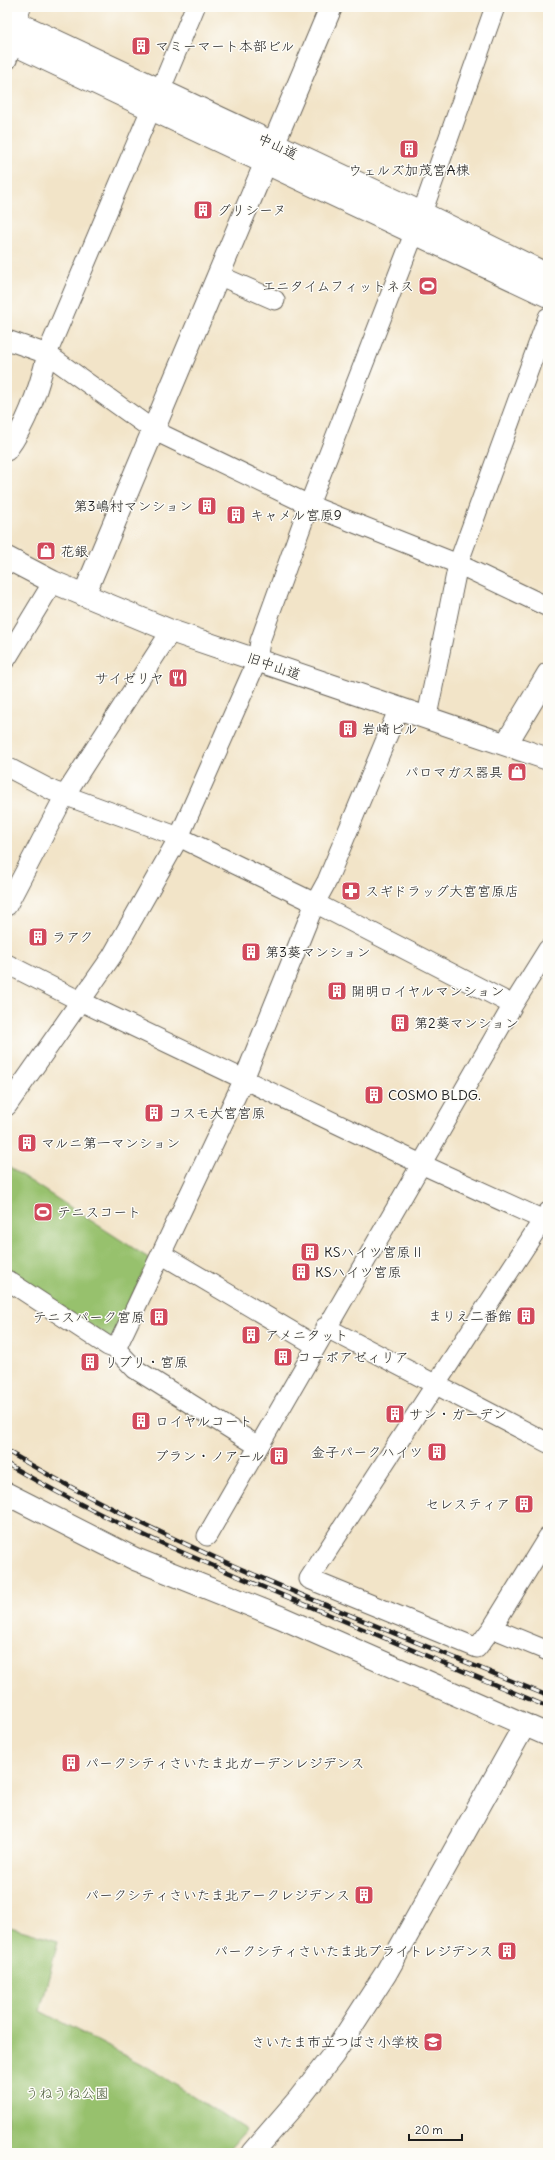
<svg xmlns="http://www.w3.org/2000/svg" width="555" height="2160" viewBox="0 0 555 2160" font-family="Delius,'Klee One',sans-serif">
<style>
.green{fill:#97c16d;stroke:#5a6e44}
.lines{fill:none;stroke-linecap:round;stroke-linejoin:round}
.minor-casing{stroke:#676258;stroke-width:21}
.tertiary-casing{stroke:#676258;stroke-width:24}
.secondary-casing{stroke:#676258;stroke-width:24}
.trunk-casing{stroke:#676258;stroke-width:24}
.minor{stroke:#fff;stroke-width:19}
.tertiary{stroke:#fff;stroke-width:22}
.secondary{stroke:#fff;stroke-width:22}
.trunk{stroke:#fff;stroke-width:22}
.rail-casing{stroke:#1c1c1c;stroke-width:4.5}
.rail{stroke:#fdfcf7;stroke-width:3;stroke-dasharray:9;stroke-linecap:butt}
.labels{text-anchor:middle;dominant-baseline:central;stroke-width:3;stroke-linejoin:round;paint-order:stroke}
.poi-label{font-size:14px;fill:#1c1c1c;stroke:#fdfcf7;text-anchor:start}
.street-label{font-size:14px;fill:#1c1c1c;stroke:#fdfcf7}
.park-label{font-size:14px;fill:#4d5e3c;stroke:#fdfcf7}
</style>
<rect width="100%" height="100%" fill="#fdfcf7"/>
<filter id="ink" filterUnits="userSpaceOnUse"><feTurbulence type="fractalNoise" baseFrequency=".025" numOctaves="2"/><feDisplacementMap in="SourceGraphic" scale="8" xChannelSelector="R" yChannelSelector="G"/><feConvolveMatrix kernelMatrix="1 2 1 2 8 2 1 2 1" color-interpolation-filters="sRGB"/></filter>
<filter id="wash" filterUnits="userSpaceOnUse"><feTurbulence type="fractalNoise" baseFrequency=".012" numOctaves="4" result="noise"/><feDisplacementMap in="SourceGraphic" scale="16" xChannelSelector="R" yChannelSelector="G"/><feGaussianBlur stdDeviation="0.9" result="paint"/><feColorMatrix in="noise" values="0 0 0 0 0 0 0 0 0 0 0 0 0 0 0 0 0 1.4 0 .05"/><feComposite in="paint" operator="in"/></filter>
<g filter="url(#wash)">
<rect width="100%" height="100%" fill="#f2e4c8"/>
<!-- green -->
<path class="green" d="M7 1166 150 1259 113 1337 109 1338 7 1271Z
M7 1926 58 1941 40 2011 149 2068 246 2130 226 2153H7Z"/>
</g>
<g filter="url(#ink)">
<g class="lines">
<defs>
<path id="minor" d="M16 22 21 7
M7 60 12 44
M160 91 195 7
M218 275 275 300
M7 340 47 354 153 430 309 505 458 564 548 607
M7 451C28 423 39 388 47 354L151 109
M7 658 53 582
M427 716 458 564 548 317
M7 767 53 791 179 837 315 903 513 1005
M7 906 65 795 171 631
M7 964 80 1001 421 1164 548 1222
M7 1106 112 956 179 837 257 661 260 641 309 505 422 213 495 7
M548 1212 309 1579 477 1648 492 1628 548 1537
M161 1254 315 1345
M7 1280 108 1346 116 1349 135 1369 258 1446
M325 1327 548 1443
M116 1349 244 1079 315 903 327 881 399 708
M207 1536 513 1005 548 949
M492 1628 548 1651"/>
<path id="tertiary" d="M84 595 331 7
M506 744 548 674
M7 1494 135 1559 280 1617 548 1735
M252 2153 298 2100 333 2055 386 1973 524 1726"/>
<path id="secondary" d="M7 558 53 582 171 631 548 759"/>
<path id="trunk" d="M7 18 422 213 548 275
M7 41 548 296"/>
</defs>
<!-- minor casing -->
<use href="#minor" class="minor-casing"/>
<!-- tertiary casing -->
<use href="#tertiary" class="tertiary-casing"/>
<!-- secondary casing -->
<use href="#secondary" class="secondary-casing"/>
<!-- trunk casing -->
<use href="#trunk" class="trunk-casing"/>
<!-- minor -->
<use href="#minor" class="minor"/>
<!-- tertiary -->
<use href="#tertiary" class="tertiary"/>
<!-- secondary -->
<use href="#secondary" class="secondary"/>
<!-- trunk -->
<use href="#trunk" class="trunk"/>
<defs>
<path id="rail" d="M7 1451C177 1552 366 1620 548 1696
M7 1464C104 1521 207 1564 311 1607 390 1640 469 1674 548 1707"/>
</defs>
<!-- rail casing -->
<use href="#rail" class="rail-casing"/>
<!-- rail -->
<use href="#rail" class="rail"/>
</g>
</g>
<!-- icons -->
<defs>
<symbol id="building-square" viewBox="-11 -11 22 22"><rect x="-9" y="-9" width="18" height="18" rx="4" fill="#d1495b" stroke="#fdfcf7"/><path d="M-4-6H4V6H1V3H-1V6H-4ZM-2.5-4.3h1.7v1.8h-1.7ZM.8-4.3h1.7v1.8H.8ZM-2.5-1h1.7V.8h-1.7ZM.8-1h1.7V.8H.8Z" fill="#fff"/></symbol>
<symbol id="stadium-square" viewBox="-11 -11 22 22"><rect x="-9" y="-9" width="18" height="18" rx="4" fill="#d1495b" stroke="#fdfcf7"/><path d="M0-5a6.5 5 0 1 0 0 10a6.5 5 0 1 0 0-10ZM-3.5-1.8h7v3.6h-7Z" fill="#fff"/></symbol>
<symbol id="shop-square" viewBox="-11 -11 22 22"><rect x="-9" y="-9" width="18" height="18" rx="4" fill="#d1495b" stroke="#fdfcf7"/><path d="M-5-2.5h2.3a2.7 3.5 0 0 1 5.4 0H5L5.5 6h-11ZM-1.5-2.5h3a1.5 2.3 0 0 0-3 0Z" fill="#fff"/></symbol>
<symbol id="restaurant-square" viewBox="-11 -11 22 22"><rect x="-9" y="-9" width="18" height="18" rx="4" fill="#d1495b" stroke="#fdfcf7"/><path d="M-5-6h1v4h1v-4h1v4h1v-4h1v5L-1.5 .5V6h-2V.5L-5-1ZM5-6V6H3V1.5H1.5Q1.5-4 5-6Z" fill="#fff"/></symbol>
<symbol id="pharmacy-square" viewBox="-11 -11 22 22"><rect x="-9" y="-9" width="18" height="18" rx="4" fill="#d1495b" stroke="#fdfcf7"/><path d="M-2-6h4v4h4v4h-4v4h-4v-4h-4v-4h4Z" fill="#fff"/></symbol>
<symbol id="school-square" viewBox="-11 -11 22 22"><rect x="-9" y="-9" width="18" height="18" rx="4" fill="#d1495b" stroke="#fdfcf7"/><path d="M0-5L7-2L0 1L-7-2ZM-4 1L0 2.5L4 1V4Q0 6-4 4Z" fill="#fff"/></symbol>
</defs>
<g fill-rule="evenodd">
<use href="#building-square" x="130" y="35" width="22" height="22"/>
<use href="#building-square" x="398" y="138" width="22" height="22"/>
<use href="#building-square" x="192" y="199" width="22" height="22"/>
<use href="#stadium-square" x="417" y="275" width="22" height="22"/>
<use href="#building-square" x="196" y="495" width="22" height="22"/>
<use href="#building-square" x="225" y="504" width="22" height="22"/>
<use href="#shop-square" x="35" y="540" width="22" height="22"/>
<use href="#restaurant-square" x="167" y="667" width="22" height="22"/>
<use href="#building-square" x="337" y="718" width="22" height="22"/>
<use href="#shop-square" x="506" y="761" width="22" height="22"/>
<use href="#pharmacy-square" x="340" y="880" width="22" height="22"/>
<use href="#building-square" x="27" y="926" width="22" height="22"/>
<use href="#building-square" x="240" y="941" width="22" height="22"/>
<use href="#building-square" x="326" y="980" width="22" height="22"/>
<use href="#building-square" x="389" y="1012" width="22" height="22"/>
<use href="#building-square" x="363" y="1084" width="22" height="22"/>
<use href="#building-square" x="143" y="1102" width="22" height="22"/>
<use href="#building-square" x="16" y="1132" width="22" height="22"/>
<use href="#stadium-square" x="32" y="1201" width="22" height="22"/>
<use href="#building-square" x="299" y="1241" width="22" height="22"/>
<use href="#building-square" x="290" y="1261" width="22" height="22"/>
<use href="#building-square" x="515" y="1305" width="22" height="22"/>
<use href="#building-square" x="148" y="1306" width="22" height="22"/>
<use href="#building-square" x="240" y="1324" width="22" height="22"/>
<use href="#building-square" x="272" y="1346" width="22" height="22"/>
<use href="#building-square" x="79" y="1351" width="22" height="22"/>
<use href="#building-square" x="384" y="1403" width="22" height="22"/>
<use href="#building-square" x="130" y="1410" width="22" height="22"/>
<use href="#building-square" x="426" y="1441" width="22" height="22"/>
<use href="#building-square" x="268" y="1445" width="22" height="22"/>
<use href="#building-square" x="513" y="1493" width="22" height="22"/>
<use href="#building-square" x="60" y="1752" width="22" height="22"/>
<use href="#building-square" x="353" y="1884" width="22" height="22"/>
<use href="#building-square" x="496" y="1940" width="22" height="22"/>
<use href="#school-square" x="422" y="2031" width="22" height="22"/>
</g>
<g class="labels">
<!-- poi labels -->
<g class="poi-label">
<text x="155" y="46">マミーマート本部ビル</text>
<text x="409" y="170" text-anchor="middle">ウェルズ加茂宮A棟</text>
<text x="217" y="210">グリシーヌ</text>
<text x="414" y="286" text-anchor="end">エニタイムフィットネス</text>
<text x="193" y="506" text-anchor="end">第3嶋村マンション</text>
<text x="250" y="515">キャメル宮原9</text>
<text x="60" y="551">花銀</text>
<text x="164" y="678" text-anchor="end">サイゼリヤ</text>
<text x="362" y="729">岩崎ビル</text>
<text x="503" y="772" text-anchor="end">パロマガス器具</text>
<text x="365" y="891">スギドラッグ大宮宮原店</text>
<text x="52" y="937">ラアク</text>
<text x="265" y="952">第3葵マンション</text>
<text x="351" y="991">開明ロイヤルマンション</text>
<text x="414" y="1023">第2葵マンション</text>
<text x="388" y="1095">COSMO BLDG.</text>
<text x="168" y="1113">コスモ大宮宮原</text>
<text x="41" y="1143">マルニ第一マンション</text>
<text x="57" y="1212">テニスコート</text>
<text x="324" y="1252">KSハイツ宮原Ⅱ</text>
<text x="315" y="1272">KSハイツ宮原</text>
<text x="512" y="1316" text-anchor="end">まりえ二番館</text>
<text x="145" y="1317" text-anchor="end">テニスパーク宮原</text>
<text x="265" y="1335">アメニタット</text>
<text x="297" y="1357">コーポアゼィリア</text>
<text x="104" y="1362">リブリ・宮原</text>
<text x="409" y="1414">サン・ガーデン</text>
<text x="155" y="1421">ロイヤルコート</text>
<text x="423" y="1452" text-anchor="end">金子パークハイツ</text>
<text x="265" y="1456" text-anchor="end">ブラン・ノアール</text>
<text x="510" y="1504" text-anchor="end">セレスティア</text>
<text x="85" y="1763">パークシティさいたま北ガーデンレジデンス</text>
<text x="350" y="1895" text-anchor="end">パークシティさいたま北アークレジデンス</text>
<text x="493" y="1951" text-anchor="end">パークシティさいたま北ブライトレジデンス</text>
<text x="419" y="2042" text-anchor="end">さいたま市立つばさ小学校</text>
</g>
<!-- street labels -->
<g class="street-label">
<text transform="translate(278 146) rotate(25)">中山道</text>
<text transform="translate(274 666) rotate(19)">旧中山道</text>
</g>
<!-- park labels -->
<g class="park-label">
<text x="67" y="2093">うねうね公園</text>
</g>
</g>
<!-- margin -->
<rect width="555" height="2160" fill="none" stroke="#fdfcf7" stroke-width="24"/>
<!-- scale -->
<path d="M409 2134v6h53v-6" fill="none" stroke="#1c1c1c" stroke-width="2"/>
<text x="415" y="2134" font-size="12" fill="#1c1c1c" stroke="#fdfcf7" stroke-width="3" paint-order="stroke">20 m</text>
</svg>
